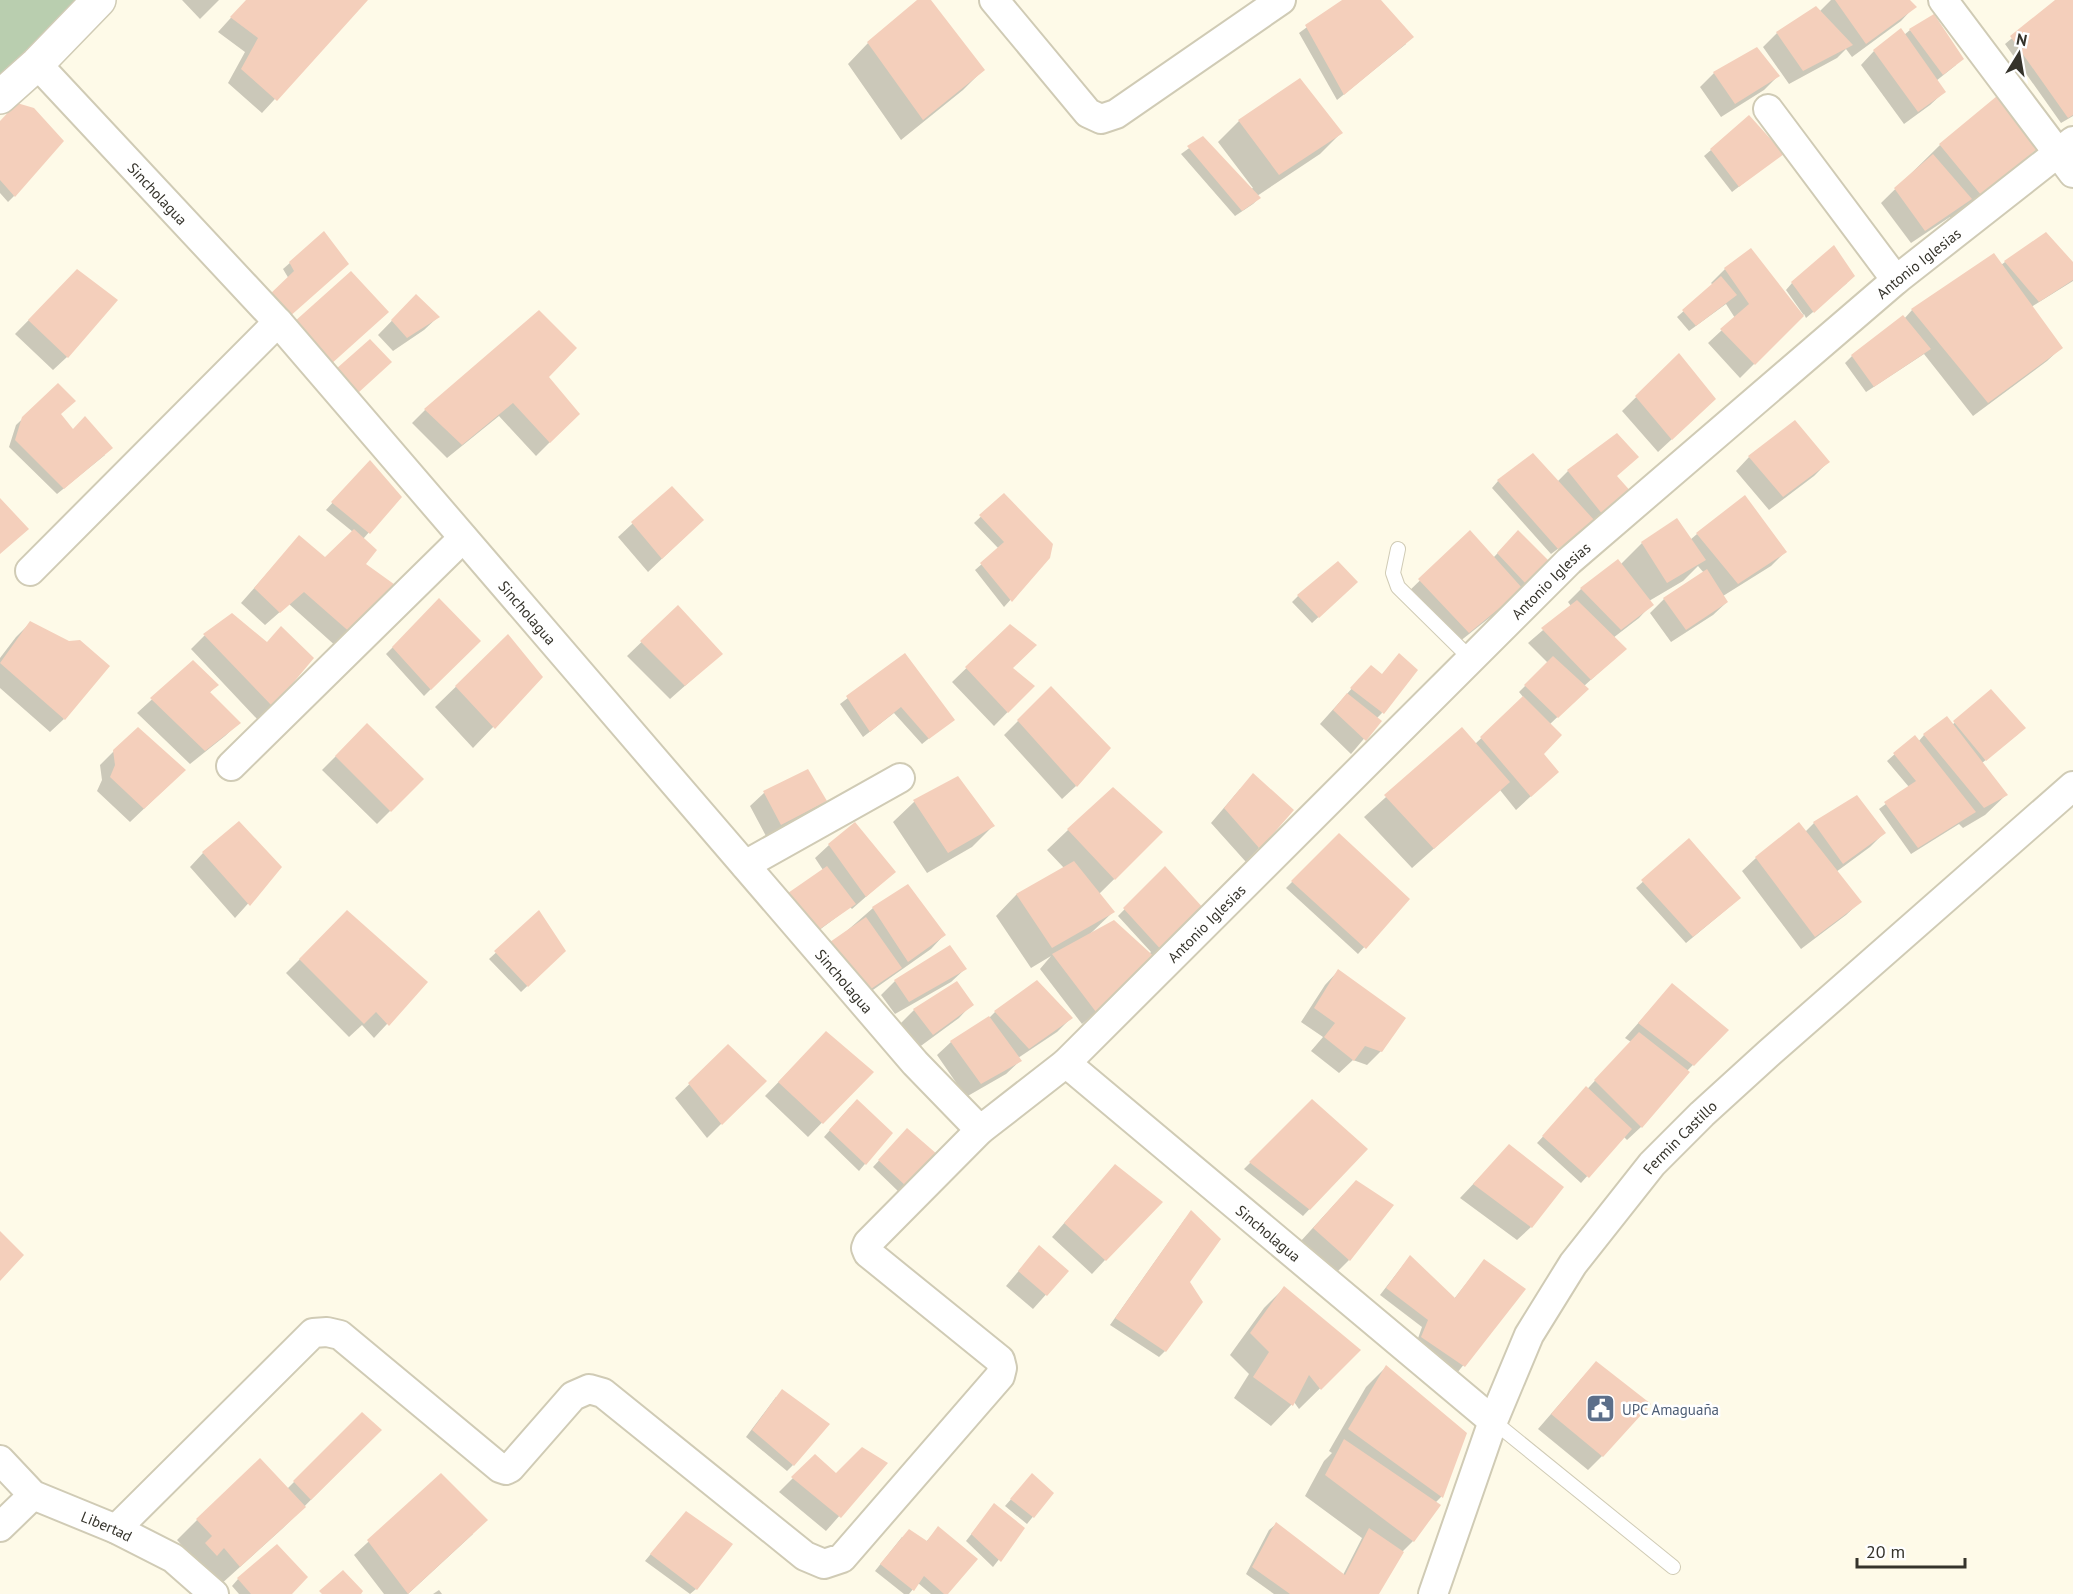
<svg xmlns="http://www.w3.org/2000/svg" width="2073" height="1594" viewBox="0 0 2073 1594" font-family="'PT Sans',sans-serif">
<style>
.green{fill:#b9ceaf}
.shadow{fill:#0003}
.building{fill:#f4cfbb}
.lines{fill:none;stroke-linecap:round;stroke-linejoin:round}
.service-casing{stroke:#d0cbb5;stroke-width:16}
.minor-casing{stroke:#d0cbb5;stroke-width:32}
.tertiary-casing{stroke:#d0cbb5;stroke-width:36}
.service{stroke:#fff;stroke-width:14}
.minor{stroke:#fff;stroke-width:28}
.tertiary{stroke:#fff;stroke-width:33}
.labels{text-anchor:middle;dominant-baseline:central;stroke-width:5;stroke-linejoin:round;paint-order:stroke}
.street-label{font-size:15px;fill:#35332b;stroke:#fff}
.service-label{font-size:15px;fill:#4e5e75;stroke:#fff;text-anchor:start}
</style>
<rect width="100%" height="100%" fill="#fefae8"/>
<!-- green -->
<path class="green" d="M0 0H99L0 97Z"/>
<!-- shadow -->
<path class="shadow" d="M182 0H219L200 19Z
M247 0H366L262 113 228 83 245 52 218 32Z
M919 0H929L983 70 963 90 901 140 848 64 868 43Z
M1344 0H1379L1406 44 1337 100 1299 33Z
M1831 0H1908L1914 7 1901 21 1852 57 1846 49 1837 58 1789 84 1763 47 1777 33 1819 12Z
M2058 0H2071L2073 2V116L2061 123 2005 44Z
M1910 30 1956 65 1936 81 1944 92 1930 105 1904 124 1861 65 1874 51 1904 35Z
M1714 73 1778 76 1764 90 1721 117 1700 87Z
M1299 80 1341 133 1320 154 1257 196 1259 198 1253 204 1235 216 1181 154 1203 138 1251 189 1253 188 1218 142 1239 121Z
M0 122 14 196 8 202 0 193Z
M1940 145 2035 149 2008 176 1953 221 1950 217 1911 243 1881 203Z
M1711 150 1781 154 1732 192 1704 156Z
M324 233 289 279 283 269Z
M2005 262 2073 264V281L2031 307 2061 348 2047 361 1973 416 1924 354 1866 392 1845 363 1852 356 1903 317 1904 319 1912 310 2001 265Z
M1725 269 1801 315 1803 314 1786 290 1792 283H1847L1806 318 1804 314 1740 378 1708 343 1735 318 1726 304 1689 331 1677 317 1713 285 1711 283Z
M77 271 67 357 53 370 15 334Z
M416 296 438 317 424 330 393 351 378 335Z
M1679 355 1700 413 1658 452 1622 411Z
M547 377 578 414 536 456 499 416 447 458 412 423 425 410Z
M58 385 60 414 72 431 105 455 57 494 9 447 16 425Z
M1749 457 1828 462 1814 476 1769 510 1736 471Z
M364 468 400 497 363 539 364 565 395 587 338 648 289 604 265 625 241 603 299 537 325 559 353 532 326 510Z
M1568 471 1616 477 1631 494 1551 554 1492 488 1498 481 1557 482Z
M671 488 688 534 648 572 618 537Z
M1004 495 1049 557 1004 607 975 570 999 549 974 523Z
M1677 520 1690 540 1697 534 1785 552 1771 566 1723 596 1727 602 1713 615 1671 642 1650 613 1664 599 1704 573 1698 566 1683 581 1649 601 1652 604 1639 618 1613 638 1625 649 1584 686 1587 689 1549 725 1541 754 1543 785 1516 810 1500 790 1412 868 1364 817 1461 729 1475 744 1524 698 1519 692 1548 663 1528 643 1571 606 1568 602 1581 589 1620 565 1642 543Z
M1470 532 1493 558 1518 532 1547 561 1508 603 1454 646 1406 594Z
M1356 582 1312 623 1292 602 1298 596Z
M439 601 479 641 424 696 386 654Z
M678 607 721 654 670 699 627 656Z
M232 615 266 644 312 658 258 720 191 649 204 636Z
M30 623 64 719 50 732 0 688V658L16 637Z
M1010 626 1011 668 1033 686 994 726 952 682Z
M508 636 541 677 473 748 435 707Z
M904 655 953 719 922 744 894 713 863 737 840 704Z
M193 662 217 685 209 693 239 723 225 736 190 764 137 713Z
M1371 667 1382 713 1376 719 1379 721 1351 754 1320 724Z
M1051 688 1076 786 1062 799 1004 735Z
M1991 691 2018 734 1982 763 2006 795 1985 815 1963 828 1959 824 1911 854 1879 809 1909 787 1887 761 1914 737 1918 742 1924 735 1952 725Z
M367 725 422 779 377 824 322 770Z
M114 751 170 784 130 822 97 791 102 780 100 765Z
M807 771 825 801 811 815 767 838 750 806 764 793Z
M958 778 993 826 972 847 927 873 893 822 914 802Z
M1240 789 1259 848 1246 862 1211 823Z
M1856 797 1884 833 1870 847 1836 872 1860 902 1846 915 1801 949 1742 871 1756 858 1805 832 1814 823Z
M1068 830 1161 833 1099 894 1113 912 1091 933 1149 954 1151 952 1118 916 1165 868 1203 910 1143 975 1082 1024 1040 969 1051 956 1031 968 996 916 1016 895 1064 868 1047 850Z
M1339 835 1407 899 1358 954 1286 888Z
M1689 840 1733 904 1686 943 1636 888Z
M829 845 894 872 852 909 850 907 810 937 783 901 823 870 815 858Z
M203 853 280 868 235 918 190 867Z
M907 886 944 935 931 949 853 1004 817 957 873 908Z
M347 912 426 982 374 1038 362 1025 349 1037 286 973Z
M539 913 564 951 521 992 489 959Z
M965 969 951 982 895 1014 881 995 895 981Z
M1338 971 1381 1051 1367 1065 1353 1060 1339 1073 1311 1051 1323 1037 1301 1022 1325 985Z
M957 983 972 1004 959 1018 918 1048 900 1024 914 1010Z
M1672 985 1727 1030 1687 1071 1641 1127 1627 1140 1623 1136 1581 1183 1537 1143 1631 1042 1625 1038Z
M995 1012 1071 1018 1057 1032 1018 1058 1020 1061 1006 1074 966 1097 937 1055 951 1042 989 1018Z
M826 1033 871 1072 808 1137 765 1096Z
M728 1047 764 1081 707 1138 675 1098Z
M1312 1101 1366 1149 1303 1216 1244 1169Z
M850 1107 891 1133 859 1171 824 1137Z
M907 1130 936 1155 900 1193 873 1167Z
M1496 1160 1531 1227 1517 1240 1460 1198Z
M1102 1180 1105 1260 1092 1274 1052 1237Z
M1343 1195 1349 1260 1336 1273 1300 1242Z
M1185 1219 1188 1282 1165 1351 1159 1357 1110 1325Z
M1039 1247 1067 1271 1033 1309 1006 1286Z
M1484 1261 1524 1290 1457 1373 1416 1344 1422 1327 1380 1295 1404 1264 1454 1299Z
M1284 1288 1359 1350 1299 1409 1294 1402 1271 1426 1234 1398 1249 1374 1230 1355 1264 1308Z
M1386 1367 1466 1433 1441 1497 1435 1503 1413 1541 1402 1552 1378 1594H1274L1246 1574 1269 1530 1276 1524 1343 1575 1362 1538 1305 1496 1324 1461 1332 1453 1329 1451 1366 1387Z
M1583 1377 1602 1456 1588 1470 1538 1429Z
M776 1397 793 1465 787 1471 746 1437Z
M362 1414 380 1430 283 1528 219 1586 177 1540 197 1520 287 1489Z
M815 1456 836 1475 886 1463 826 1531 779 1492Z
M441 1475 473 1534 408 1594H384L354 1555Z
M1026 1482 1052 1493 1027 1524 1005 1506Z
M994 1505 1023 1529 993 1567 966 1541Z
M680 1519 696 1589 690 1594 645 1561Z
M938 1528 946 1594H931L918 1583 909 1594H904L875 1571 902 1537 926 1542Z
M238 1579 290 1594H239L232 1586Z
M439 1590 442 1594H433Z"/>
<!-- building -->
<path class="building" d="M246 0H368L277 101 241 69 258 38 230 17Z
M917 0H931L985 70 923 120 867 42Z
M1342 0H1381L1414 37 1344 95 1305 25Z
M1835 0H1910L1917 7 1866 44Z
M2055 0H2073V115L2068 118 2010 36Z
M1816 6 1853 45 1803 71 1776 32Z
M1934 14 1964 59 1943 75 1909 29Z
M1901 28 1946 92 1918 112 1873 50Z
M1757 47 1780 76 1735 104 1713 72Z
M1300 78 1343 133 1279 175 1238 120Z
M1997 96 2037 149 1981 195 1939 144Z
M17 103 34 108 64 141 15 197 0 180V121Z
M1749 115 1784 154 1739 187 1710 149Z
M1203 136 1261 198 1242 211 1187 146Z
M1933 154 1972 199 1925 231 1894 188Z
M324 231 349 264 288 318 268 296 294 271 289 262Z
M2046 232 2073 262V280L2039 302 2004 261Z
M1834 245 1855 276 1814 313 1791 282Z
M1751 248 1804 316 1755 365 1720 329 1749 304 1724 268Z
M1994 253 2063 348 1988 403 1911 309Z
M77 269 118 300 68 358 28 320Z
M351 271 389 312 330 365 294 322Z
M1721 276 1737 295 1696 326 1682 310Z
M416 294 440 317 407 338 391 320Z
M539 310 577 348 549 377 580 414 550 443 513 403 462 445 424 409Z
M1903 315 1931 349 1874 387 1851 355Z
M370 339 392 362 358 393 336 369Z
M1679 353 1716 399 1672 440 1635 396Z
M58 383 76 401 61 414 73 429 85 416 113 448 64 489 15 440 22 417Z
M1795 420 1830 462 1783 497 1748 456Z
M1617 433 1639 457 1617 476 1633 494 1603 515 1567 470Z
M1533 453 1595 521 1558 549 1497 480Z
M370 460 402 497 370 534 331 502Z
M672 486 704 520 662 559 631 522Z
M1004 493 1053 544 1050 558 1012 602 980 563 1004 542 979 515Z
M1745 495 1787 552 1738 584 1696 533Z
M0 498 29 529 0 554Z
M1677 518 1706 560 1667 583 1641 542Z
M354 529 377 550 366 564 398 587 353 635 304 592 280 613 254 588 299 535 325 557Z
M1470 530 1523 589 1469 633 1418 579Z
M1518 530 1549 561 1526 584 1497 553Z
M1618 559 1654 605 1621 630 1580 588Z
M1338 561 1358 582 1319 618 1297 595Z
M1707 569 1728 602 1686 630 1663 598Z
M439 598 481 641 431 690 392 647Z
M1577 600 1627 649 1591 680 1541 628Z
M678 605 723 654 685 686 640 641Z
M232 613 267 642 281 626 314 658 273 707 203 634Z
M30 621 69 641 80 640 110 666 65 720 0 663Z
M1010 624 1037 645 1013 668 1035 686 1008 713 965 667Z
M508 634 543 677 495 729 455 686Z
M905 653 955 720 929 739 901 707 870 732 846 696Z
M1399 653 1418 670 1384 714 1350 688 1371 665 1382 674Z
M1553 656 1589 689 1558 718 1524 685Z
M193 660 219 685 210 692 241 723 205 751 150 698Z
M1051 686 1111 748 1077 787 1017 720Z
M1991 689 2026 728 1986 761 1953 721Z
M1347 693 1382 721 1366 741 1333 710Z
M1523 696 1562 735 1544 754 1559 772 1531 797 1480 737Z
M1947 716 2008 795 1984 808 1923 734Z
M367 723 424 779 391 812 335 756Z
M138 727 186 770 144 809 110 777 115 765 113 750Z
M1462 727 1510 782 1434 849 1384 795Z
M1915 735 1976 812 1918 848 1884 802 1916 781 1893 753Z
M808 769 827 801 781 825 763 791Z
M1253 773 1294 810 1260 849 1224 808Z
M958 776 995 826 948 853 913 800Z
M1113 787 1163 832 1115 880 1067 829Z
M1857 795 1886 833 1843 864 1813 822Z
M239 821 282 867 250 906 202 852Z
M855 822 896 872 866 897 828 844Z
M1799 822 1862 902 1815 937 1755 857Z
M1339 833 1410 899 1366 949 1291 881Z
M1689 838 1741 898 1693 937 1641 880Z
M1074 861 1115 912 1052 948 1016 894Z
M827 866 856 904 817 931 788 893Z
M1165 866 1205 910 1165 954 1123 908Z
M908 884 946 935 908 962 872 907Z
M347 910 428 982 389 1026 376 1012 364 1024 299 959Z
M539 910 566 951 528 987 494 951Z
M866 917 902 968 868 991 830 942Z
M1114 920 1159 961 1096 1012 1052 954Z
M950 945 967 969 909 1002 894 980Z
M1338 969 1406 1018 1382 1052 1365 1046 1354 1061 1324 1037 1335 1023 1314 1008Z
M1037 980 1073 1018 1029 1049 994 1011Z
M957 981 974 1005 933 1035 913 1009Z
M1672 983 1729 1030 1694 1066 1638 1023Z
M989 1016 1022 1061 981 1084 950 1041Z
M826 1031 874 1072 823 1124 778 1082Z
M1639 1032 1690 1072 1642 1128 1594 1080Z
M728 1044 767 1081 722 1125 688 1083Z
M1586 1086 1632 1129 1589 1178 1542 1136Z
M857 1099 893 1133 866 1165 829 1130Z
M1312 1099 1368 1149 1310 1210 1249 1162Z
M907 1128 938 1155 907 1187 878 1160Z
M1509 1144 1564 1187 1532 1228 1473 1184Z
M1115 1164 1163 1202 1106 1261 1064 1223Z
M1356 1180 1394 1205 1350 1261 1313 1228Z
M1191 1210 1221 1239 1190 1282 1203 1302 1166 1352 1115 1318Z
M0 1231 24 1255 0 1281Z
M1039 1245 1069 1271 1047 1296 1018 1271Z
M1410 1255 1455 1298 1484 1259 1526 1289 1465 1367 1421 1337 1428 1320 1386 1288Z
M1284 1286 1361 1350 1321 1390 1309 1375 1293 1406 1253 1377 1269 1352 1250 1333Z
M1596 1361 1651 1404 1603 1457 1551 1414Z
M1386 1365 1467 1433 1443 1498 1348 1429Z
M782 1389 830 1424 794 1466 752 1430Z
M362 1412 382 1430 311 1500 293 1481Z
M1344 1439 1441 1505 1414 1542 1325 1475Z
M862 1447 888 1463 841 1518 791 1477 815 1454 836 1473Z
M260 1458 306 1507 240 1567 224 1548 217 1556 205 1543 212 1536 196 1519Z
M441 1473 488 1520 408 1594 367 1540Z
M1032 1473 1054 1493 1034 1518 1010 1499Z
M994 1503 1025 1528 1001 1562 971 1534Z
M686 1511 733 1544 697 1590 650 1554Z
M1276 1522 1345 1575 1369 1528 1404 1552 1379 1594H1290L1252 1567Z
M938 1526 978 1559 948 1594H944L924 1576 914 1591 880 1564 909 1529 927 1541Z
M277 1544 308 1577 292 1594H251L237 1578Z
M343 1570 363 1591 361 1594H322L319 1591Z"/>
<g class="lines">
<defs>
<path id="service" d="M1398 549 1393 573 1398 587 1471 659
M1493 1421 1673 1567"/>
<g id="minor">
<path d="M994 0 1088 113 1101 119 1116 114 1281 0"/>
<path d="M1943 0 2073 173"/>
<path id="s1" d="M37 64 278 322 915 1063 980 1130 1066 1063 1493 1421"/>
<path d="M1768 109 1896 280"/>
<path d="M30 571 278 322"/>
<path d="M231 766 463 538"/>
<path d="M745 865 900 778"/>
<path id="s2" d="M1066 1063 1569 561 1896 280 2073 141"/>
<path id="s3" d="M0 1460 33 1495 116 1529 173 1558 214 1594"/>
<path d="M0 1527 33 1495"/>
<path d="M116 1529 313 1333 327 1332 340 1335 500 1468 506 1470 510 1468 573 1396 589 1389 603 1393 805 1556 824 1564 842 1558 1000 1376 1002 1368 1000 1360 868 1253 866 1248 868 1243 980 1130"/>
<path id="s4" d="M1433 1594 1493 1421 1529 1335 1573 1264 1652 1164 1702 1114 1769 1053 2073 786"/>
</g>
<path id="tertiary" d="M0 97 37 64 99 0"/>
</defs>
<!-- service casing -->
<use href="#service" class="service-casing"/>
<!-- minor casing -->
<use href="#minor" class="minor-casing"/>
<!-- tertiary casing -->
<use href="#tertiary" class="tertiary-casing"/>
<!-- service -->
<use href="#service" class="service"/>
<!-- minor -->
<use href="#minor" class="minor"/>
<!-- tertiary -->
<use href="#tertiary" class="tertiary"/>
</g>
<!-- icons -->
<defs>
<symbol id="civic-square" viewBox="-11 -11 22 22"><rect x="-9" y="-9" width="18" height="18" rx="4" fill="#5c6f8a" stroke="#fff"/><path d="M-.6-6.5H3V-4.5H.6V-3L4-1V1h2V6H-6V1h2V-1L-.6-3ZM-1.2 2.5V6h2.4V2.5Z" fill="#fff"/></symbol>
</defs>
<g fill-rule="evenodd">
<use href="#civic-square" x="1584" y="1392" width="33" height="33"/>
</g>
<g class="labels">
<!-- street labels -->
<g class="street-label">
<text stroke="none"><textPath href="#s1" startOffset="177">Sincholagua</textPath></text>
<text stroke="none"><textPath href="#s2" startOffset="1170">Antonio Iglesias</textPath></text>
<text stroke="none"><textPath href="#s2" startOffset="684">Antonio Iglesias</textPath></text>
<text stroke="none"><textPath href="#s1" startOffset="736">Sincholagua</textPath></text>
<text stroke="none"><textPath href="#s2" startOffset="198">Antonio Iglesias</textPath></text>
<text stroke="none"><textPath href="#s1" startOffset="1222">Sincholagua</textPath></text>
<text stroke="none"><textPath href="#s4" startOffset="526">Fermin Castillo</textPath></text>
<text stroke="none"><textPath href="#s1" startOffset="1797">Sincholagua</textPath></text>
<text stroke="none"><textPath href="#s3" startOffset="128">Libertad</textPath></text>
</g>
<!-- service labels -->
<g class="service-label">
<text x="1622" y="1409">UPC Amaguaña</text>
</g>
</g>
<!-- north arrow -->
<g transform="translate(2019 54) rotate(11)" stroke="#ffffff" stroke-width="4.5" paint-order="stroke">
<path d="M0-4.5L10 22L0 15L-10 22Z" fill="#35332b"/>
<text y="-9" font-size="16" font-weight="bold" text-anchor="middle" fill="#35332b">N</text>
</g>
<!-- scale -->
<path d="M1857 1558v9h108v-9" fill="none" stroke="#35332b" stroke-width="3"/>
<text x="1866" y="1558" font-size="18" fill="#35332b" stroke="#ffffff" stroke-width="4.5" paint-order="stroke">20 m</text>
</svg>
